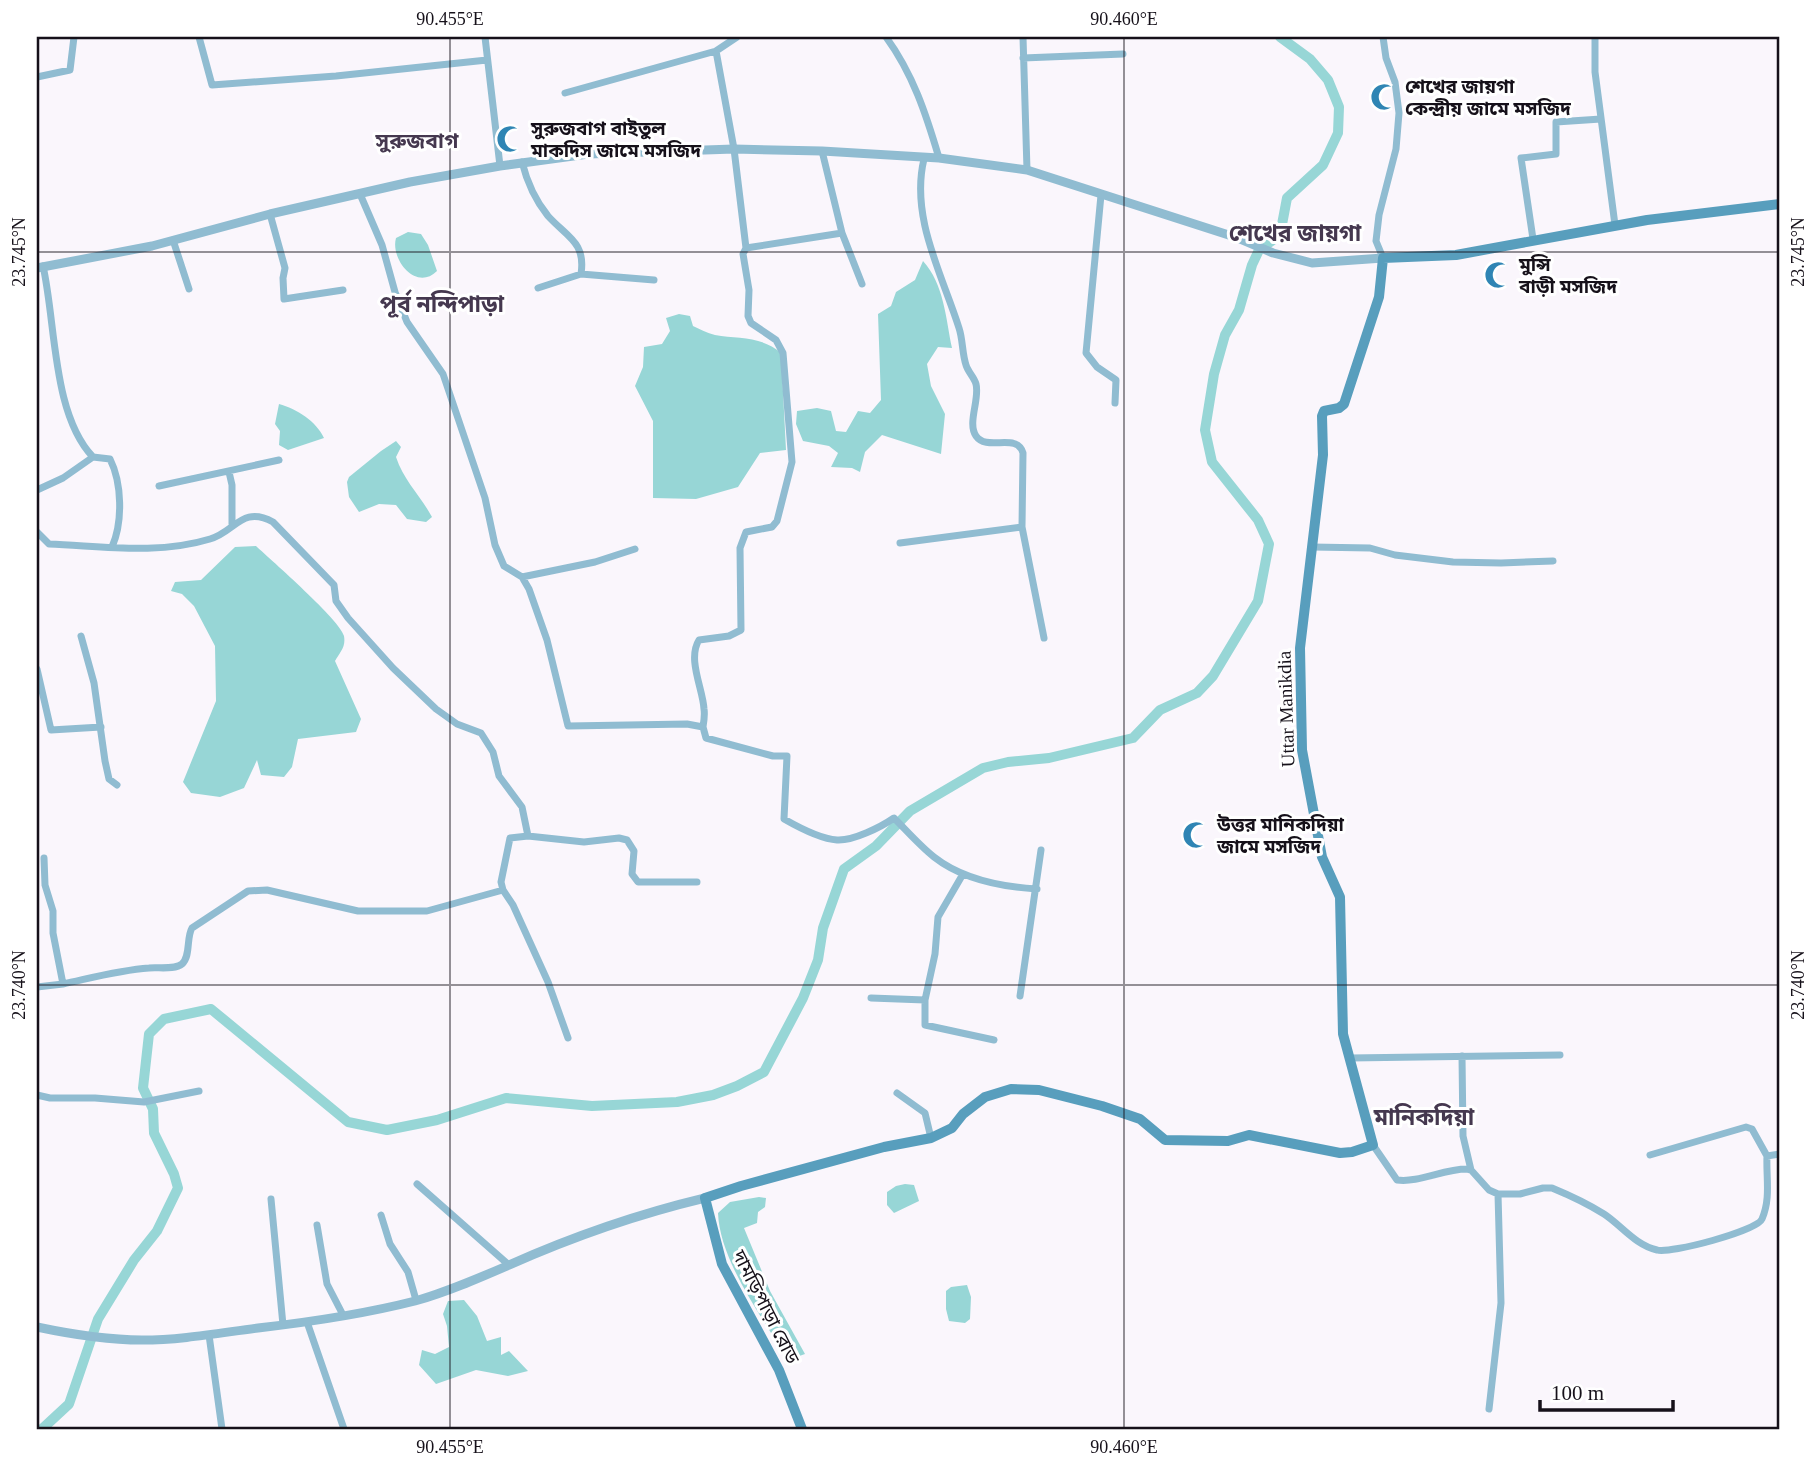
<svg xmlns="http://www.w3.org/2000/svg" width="1817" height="1466" viewBox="0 0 1817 1466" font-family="'Times New Roman','Noto Sans Bengali',serif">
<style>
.water{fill:#97d6d6}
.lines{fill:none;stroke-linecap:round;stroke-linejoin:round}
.canal{stroke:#97d6d6;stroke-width:10}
.minor{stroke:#90bcd1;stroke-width:7}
.tertiary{stroke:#90bcd1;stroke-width:9}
.secondary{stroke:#589ebd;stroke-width:10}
.ticks{fill:none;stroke:#16111a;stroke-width:2;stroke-opacity:0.45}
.labels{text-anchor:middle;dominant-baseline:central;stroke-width:6;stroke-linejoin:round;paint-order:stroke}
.poi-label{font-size:19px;font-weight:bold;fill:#16111a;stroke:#fff;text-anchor:start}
.street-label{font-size:19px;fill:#16111a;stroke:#fff}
.neighbourhood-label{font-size:21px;font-weight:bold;fill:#45384f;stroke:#fff}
.quarter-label{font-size:23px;font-weight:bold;fill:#45384f;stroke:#fff}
.neatline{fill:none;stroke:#16111a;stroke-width:2.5}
.ticks-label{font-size:18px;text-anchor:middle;fill:#16111a}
</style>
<rect width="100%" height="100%" fill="#faf6fc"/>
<!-- water -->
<path class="water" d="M408 232 421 234 428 245 437 271C416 292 390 259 396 238Z
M923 261C944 284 946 319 952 348L938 347 927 364 931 386 945 414 941 454 882 435 865 452 860 472 852 468 831 467 838 453 829 446 803 441 796 424 797 411 817 408 831 411 836 431 846 432 858 411 870 413 881 400 878 314 891 306 896 292 915 280Z
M679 314 690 316 693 326C700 329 707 333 715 335 738 339 762 336 781 353L786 450 760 453 738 487 696 499 653 498V421L635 386 643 367 644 347 662 344 670 331 666 318Z
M279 404C297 409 316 421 324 438L288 450 279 445 280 431 275 424Z
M396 441 401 447 396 457C404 481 420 495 432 517L426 522 407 519 396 505 379 504 359 512 349 497 347 482 349 477 381 451Z
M256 546C271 560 341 621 344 636 346 647 340 652 335 661L361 719 356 732 298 739 292 767 284 777 261 775 257 760 244 788 220 797 191 793 183 782 216 701 215 646 194 606 182 594 171 591 175 582 201 580 235 547Z
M905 1184 914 1185 919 1201 894 1213 887 1205V1192L896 1186Z
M759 1197 766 1198 765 1207 758 1212 757 1223 744 1228 770 1291 805 1354 788 1360C763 1318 720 1262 718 1213L730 1202Z
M967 1285 971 1297 970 1319 965 1323 949 1321 946 1309V1291L951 1287Z
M464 1300 477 1316 487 1341 501 1337V1355L509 1351 528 1371 508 1376 476 1370 436 1384 419 1365 422 1350 435 1354 449 1347 447 1326 443 1314 448 1301Z"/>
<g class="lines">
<!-- canal -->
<path class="canal" d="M42 1429 69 1404 98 1319 134 1260 157 1231 178 1188 174 1174 154 1133 153 1109 143 1088 149 1034 164 1019 211 1009 348 1122 387 1130 437 1120 506 1098 592 1106 677 1102 713 1095 737 1086 764 1072 803 998 818 960 823 928 844 869 876 846 910 811 983 768 1008 762 1049 758 1133 738 1160 710 1197 693 1213 676 1258 601 1269 544 1258 520 1212 462 1205 430 1214 374 1225 335 1239 310 1252 265 1259 250 1280 235 1287 198 1323 165 1338 133 1339 107 1328 80 1310 59 1280 37"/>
<!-- minor -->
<path class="minor" d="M199 37 212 85 336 76 487 60
M485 37 500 166
M737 37 716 51 734 149 746 248 842 233
M886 37C913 74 926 114 939 158
M1023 37 1027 170
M1383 37 1386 58 1395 82 1399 113 1396 149 1379 215 1376 241 1383 258
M1595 37V72L1615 225
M1023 58 1123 54
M37 77 70 70 74 37
M565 93 716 51
M822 151 842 233 862 284
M924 159C910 217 942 274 959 328 963 340 962 353 966 365 968 372 974 377 976 384 980 399 967 423 976 436 987 452 1017 432 1023 453L1022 527 1044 638
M522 162C527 182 535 200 548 216 567 237 586 242 581 274
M360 194 382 245 395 292 407 322 443 374 485 498 495 545 504 566 522 577 529 589 547 640 568 726 687 724 703 727 706 738 773 756H787L784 819C798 827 821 839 837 840 853 841 881 827 894 818 907 831 920 846 934 857 962 879 1003 887 1037 889
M1101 195 1086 353 1097 367 1116 380 1115 403
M270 214 285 268 283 278 284 299 343 290
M1533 239 1521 158 1556 154V122L1601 119
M173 240 189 289
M43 266C56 323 52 414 93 457
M538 288 581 274 654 280
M229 472 232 485V524
M159 486 279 460
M37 490 63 478 93 457 110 459C122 483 123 522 112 547
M37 532 49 544C102 546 158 555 210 539 235 532 242 505 273 522L334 585 336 601 348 618 393 668 436 709 457 724 481 733 493 752 499 776 522 807 528 836 584 842 619 838 627 840 634 851 632 874 638 882H697
M900 543 1022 527
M1312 547 1370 548 1395 555 1453 562 1501 563 1553 561
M522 577 595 562 635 549
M81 636 94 683 105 761 109 779 117 785
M37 669 51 730 101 727
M703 727C704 721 705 715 704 709 703 689 687 659 699 640L729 636 741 630 740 548 746 532 772 527 777 521 792 462 783 353 776 340 751 323 748 316 749 290 743 254 746 248
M528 836 510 838 501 882 503 890 513 905 548 982 568 1038
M963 874 938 917 935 954 925 1000V1025L994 1040
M63 984C91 978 120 970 149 968 158 967 175 970 182 964 191 956 186 938 192 928L248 891 267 890 358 911H427L503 890
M37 987 63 984 53 933V911L45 885 44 858
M1020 996 1041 850
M871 998 925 1000
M1462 1056 1463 1136 1471 1170
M1350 1058 1560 1055
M897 1093 925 1113 931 1138
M37 1095 50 1098H95L144 1102 199 1091
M1373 1145 1397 1180C1419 1183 1443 1169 1467 1169L1471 1170 1489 1190 1498 1194 1501 1303 1489 1409
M1650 1155 1746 1127 1752 1129 1767 1156 1780 1154
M417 1184 509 1265
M1498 1194H1520L1543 1188H1552C1569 1195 1588 1204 1604 1214 1621 1225 1635 1245 1657 1250 1670 1254 1757 1231 1762 1219 1771 1198 1766 1178 1767 1156
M271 1199 283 1325
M381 1215 390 1244 408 1272 416 1300
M317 1225 327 1284 343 1315
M307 1322 344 1429
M209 1335 222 1429"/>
<!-- tertiary -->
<path class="tertiary" d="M37 268 152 246 270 214 410 182 500 166 588 154 734 149 822 151 939 158 1027 170 1238 238 1273 253 1312 263 1383 258
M37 1327C70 1334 108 1340 142 1340 181 1340 219 1333 258 1328 310 1322 364 1314 415 1301 447 1292 479 1278 509 1265 572 1237 638 1214 705 1198"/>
<!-- secondary -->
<path class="secondary" d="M802 1429 779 1370 722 1264 705 1198 741 1186 884 1147 931 1138 952 1128 963 1114 985 1097 1011 1089 1039 1090 1102 1106 1140 1119 1165 1140 1228 1141 1249 1135 1340 1153 1352 1152 1373 1145 1343 1034 1340 897 1322 857 1302 750 1300 648 1323 455 1322 416 1324 411 1339 408 1344 404 1379 297 1383 258 1456 255 1647 220 1780 204"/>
</g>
<!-- ticks -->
<path class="ticks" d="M450 37V1429M1124 37V1429M37 252H1780M37 985H1780"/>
<!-- icons -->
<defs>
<symbol id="mosque-bare" viewBox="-9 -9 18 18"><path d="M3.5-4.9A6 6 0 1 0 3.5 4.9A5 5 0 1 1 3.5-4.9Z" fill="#2f85b4" stroke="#fff" stroke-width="2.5" paint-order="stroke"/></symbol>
</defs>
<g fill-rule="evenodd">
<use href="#mosque-bare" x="1365" y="78" width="38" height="38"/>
<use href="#mosque-bare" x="491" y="120" width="38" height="38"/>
<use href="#mosque-bare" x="1479" y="256" width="38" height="38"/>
<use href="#mosque-bare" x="1177" y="816" width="38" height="38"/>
</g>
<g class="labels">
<!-- poi labels -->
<g class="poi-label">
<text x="1405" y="86">শেখের জায়গা<tspan x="1405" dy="22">কেন্দ্রীয় জামে মসজিদ</tspan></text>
<text x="531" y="128">সুরুজবাগ বাইতুল<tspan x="531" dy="22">মাকদিস জামে মসজিদ</tspan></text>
<text x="1519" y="264">মুন্সি<tspan x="1519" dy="22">বাড়ী মসজিদ</tspan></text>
<text x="1217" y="824">উত্তর মানিকদিয়া<tspan x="1217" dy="22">জামে মসজিদ</tspan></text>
</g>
<!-- street labels -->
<g class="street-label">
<text transform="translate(1286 709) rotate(-92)">Uttar Manikdia</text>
<text transform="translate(766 1307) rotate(63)">দামড়িপাড়া রোড</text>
</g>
<!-- neighbourhood labels -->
<g class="neighbourhood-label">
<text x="417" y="141">সুরুজবাগ</text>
</g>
<!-- quarter labels -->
<g class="quarter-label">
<text x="1295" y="233">শেখের জায়গা</text>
<text x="442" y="304">পূর্ব নন্দিপাড়া</text>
<text x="1424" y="1117">মানিকদিয়া</text>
</g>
</g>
<!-- border -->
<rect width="1817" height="1466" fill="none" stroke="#ffffff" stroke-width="77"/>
<!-- scale -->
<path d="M1540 1400v10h133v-10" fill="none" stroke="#16111a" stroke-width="3.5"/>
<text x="1551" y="1400" font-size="21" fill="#16111a" stroke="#ffffff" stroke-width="5" paint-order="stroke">100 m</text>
<rect x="38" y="38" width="1740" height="1390" class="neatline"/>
<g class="ticks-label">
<text x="450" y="25">90.455°E</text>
<text x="1124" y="25">90.460°E</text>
<text transform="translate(19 252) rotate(-90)" y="6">23.745°N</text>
<text transform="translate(1798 252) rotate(-90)" y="6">23.745°N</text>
<text transform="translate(19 985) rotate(-90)" y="6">23.740°N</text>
<text transform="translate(1798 985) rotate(-90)" y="6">23.740°N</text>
<text x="450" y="1453">90.455°E</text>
<text x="1124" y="1453">90.460°E</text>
</g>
</svg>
